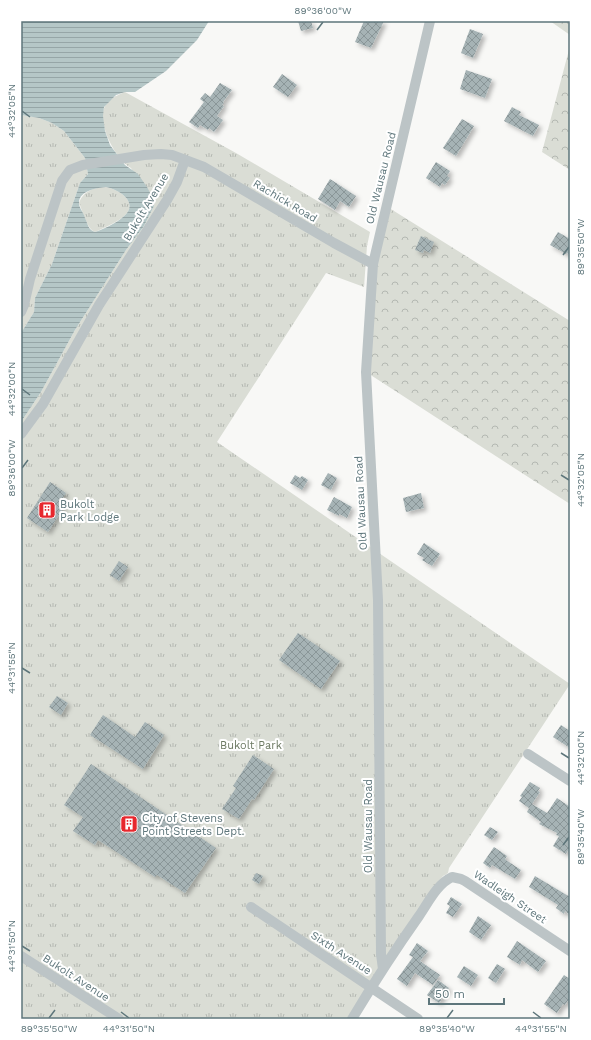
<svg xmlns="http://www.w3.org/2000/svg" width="591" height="1040" viewBox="0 0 591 1040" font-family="'Work Sans',sans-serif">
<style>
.forest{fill:url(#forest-crowns)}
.park{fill:url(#park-tufts)}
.water{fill:url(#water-rules);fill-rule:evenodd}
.building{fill:url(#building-cross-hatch);filter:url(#shadow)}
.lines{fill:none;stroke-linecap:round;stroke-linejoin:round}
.minor{stroke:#bcc4c6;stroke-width:10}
.ticks{fill:none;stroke:#5e767b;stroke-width:1.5}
.labels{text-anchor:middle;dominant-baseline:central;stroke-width:4;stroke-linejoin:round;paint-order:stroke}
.street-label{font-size:11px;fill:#5e767b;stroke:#fff}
.poi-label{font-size:11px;fill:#5e767b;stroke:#fff;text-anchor:start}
.park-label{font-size:11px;fill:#6c7962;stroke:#fff}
.neatline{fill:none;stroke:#5e767b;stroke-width:1.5}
.ticks-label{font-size:10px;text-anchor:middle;fill:#5e767b}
</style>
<defs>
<pattern id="forest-crowns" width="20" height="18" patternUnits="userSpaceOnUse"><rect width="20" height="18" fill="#daddd5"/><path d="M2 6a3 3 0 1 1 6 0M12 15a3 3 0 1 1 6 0" fill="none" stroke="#b4b8b2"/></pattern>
<pattern id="park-tufts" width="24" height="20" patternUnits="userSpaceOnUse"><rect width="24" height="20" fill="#daddd5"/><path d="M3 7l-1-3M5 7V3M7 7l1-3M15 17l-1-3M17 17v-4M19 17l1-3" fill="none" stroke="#b4b8b2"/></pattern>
<pattern id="water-rules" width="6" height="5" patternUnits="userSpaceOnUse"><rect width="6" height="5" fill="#b5c7c7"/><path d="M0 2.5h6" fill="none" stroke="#96a6a7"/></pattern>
<pattern id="building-cross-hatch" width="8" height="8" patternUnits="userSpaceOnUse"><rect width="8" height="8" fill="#a6b3b5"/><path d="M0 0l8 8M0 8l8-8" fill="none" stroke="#8a9698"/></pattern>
<filter id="shadow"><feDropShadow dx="3" dy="3" stdDeviation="2" flood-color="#0004"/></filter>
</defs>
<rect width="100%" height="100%" fill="#f8f8f6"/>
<!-- forest -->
<path class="forest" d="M550 21H570V35Z
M570 46V170L542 152Z
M386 206 570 321V504L366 372 377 265Z"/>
<!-- park -->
<path class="park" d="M125 92 236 153 370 232 367 246 364 287 326 273 217 442 570 684 449 868 448 873 443 876 434 887 347 1019H21V422L41 392 75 330 126 250 144 226 154 206 131 168C116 160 96 123 105 106 110 99 117 95 125 92Z
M21 115 39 118 52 123 64 131 85 158 88 174 80 183 52 264 35 298 34 312 21 333Z
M106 187C120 190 140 203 123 217 117 222 102 229 95 232 87 229 83 212 79 203 84 190 94 188 106 187Z"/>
<!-- water -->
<path class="water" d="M21 21H209L197 40 166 71 135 92H125L116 95 104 107 103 116 105 131 110 145 125 165 138 174 147 187 154 200V206L144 226 126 250 75 330 41 392 21 422V333L34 312 35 298 52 264 80 183 88 174 85 158 64 131 52 123 39 118 21 115ZM106 187C120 190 140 203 123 217 118 222 102 230 95 232 88 230 88 224 85 218 84 213 79 208 79 203 79 190 98 188 106 187Z"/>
<!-- building -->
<path class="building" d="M298 21H311L313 28 301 31Z
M364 21H384L371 48 355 42Z
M470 29 483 34 473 58 461 53Z
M466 70 492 79 485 98 460 89Z
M282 74 297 85 288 97 273 87Z
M220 83 232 90 223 102 224 103 222 105 224 106 217 116 223 120 214 132 209 128 208 130 200 125 198 128 189 122 204 102 200 99 205 93 210 97Z
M512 107 521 112 519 115 539 125 533 136 504 121Z
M462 119 474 126 456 156 443 148Z
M436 162 450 171 447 176 450 178 445 185 442 183 440 187 426 178Z
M330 179 356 196 349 207 340 201 335 210 318 199Z
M558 232 570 239V255L567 253 566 254 550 245Z
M421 236 434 242 430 253 424 250 423 253 415 250Z
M328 473 337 478 331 490 321 485Z
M295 475 300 478 302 476 308 480 302 490 290 483Z
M50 482 66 493 59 504 64 507 48 532 27 518Z
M421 493 424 508 406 512 403 498Z
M334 497 352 507 347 518 339 514V516L327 510Z
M424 543 440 554 432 566 422 560 424 558 417 554Z
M119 561 128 567 119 581 110 575Z
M298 633 340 661 321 689 279 660Z
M57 696 68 703 61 715 49 707Z
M103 715 135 737 145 722 164 735 143 769 90 735Z
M561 725 570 731V748L553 737Z
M253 755 274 769 254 800 252 799 239 819 222 809 236 788 233 786Z
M91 764 216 848 185 893 157 875 155 877 98 840 95 845 73 831 83 817 64 805Z
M530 782 540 788 538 791 540 792 532 804 547 813 557 798 570 807V847L566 854 553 846 559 836 556 835 557 833 539 824 541 822 527 812 529 808 519 801 522 797 520 796Z
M490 827 498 832 492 840 484 835Z
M494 847 507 856 505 859 506 860 521 870 515 879 492 865 490 868 483 863Z
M256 873 263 876 259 884 252 880Z
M535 876 570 897V915L565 911 564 914 556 908 558 905 529 887Z
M451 897 462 904 453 917 446 913 450 906 447 904Z
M478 916 491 925 481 940 469 932Z
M517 941 546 961 538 972 522 960 520 965 507 957Z
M417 943 428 951 420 961 440 975 433 985 415 973 407 986 397 979 413 957 409 955Z
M497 964 505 969 496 983 488 978Z
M464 966 478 975 471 986 457 977Z
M564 975 570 979V998L565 1005 563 1004 557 1013 544 1004Z
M438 980 449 988 439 1003 427 995Z"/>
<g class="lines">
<!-- minor -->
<path class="minor" d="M21 312 24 305 30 279 62 181 70 170 83 165 144 155 161 154 172 155 204 167 334 243 373 264
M21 434 43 404 99 305 167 200 177 182 185 160
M528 754 570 781
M251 907 418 1019
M21 956 119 1019
M383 969 381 954 378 600 366 372 373 264 430 21
M352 1019C373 984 395 950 419 916 428 903 437 884 452 877L461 879 465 881 570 951"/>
</g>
<!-- ticks -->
<path class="ticks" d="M317 30 323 22M22 111 30 117M563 255 569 247M22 389 30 395M22 468 28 460M561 475 569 480M22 668 30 673M561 753 569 758M563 845 569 837M22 946 30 951M121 1012 129 1018M533 1012 541 1018M49 1018 55 1010M447 1018 453 1010"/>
<!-- icons -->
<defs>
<symbol id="building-square" viewBox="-11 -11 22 22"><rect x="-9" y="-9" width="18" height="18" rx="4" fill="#e7272d" stroke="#fff"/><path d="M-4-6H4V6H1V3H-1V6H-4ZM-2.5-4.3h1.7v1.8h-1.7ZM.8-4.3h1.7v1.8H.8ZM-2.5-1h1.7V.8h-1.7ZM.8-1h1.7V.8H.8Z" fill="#fff"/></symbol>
</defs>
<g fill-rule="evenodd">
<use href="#building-square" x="37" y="500" width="20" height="20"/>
<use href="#building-square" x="119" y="814" width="20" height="20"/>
</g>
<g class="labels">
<!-- street labels -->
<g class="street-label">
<text transform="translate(381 178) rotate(-76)">Old Wausau Road</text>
<text transform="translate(285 201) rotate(31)">Rachick Road</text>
<text transform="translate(146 207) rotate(-59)">Bukolt Avenue</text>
<text transform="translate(361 503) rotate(-93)">Old Wausau Road</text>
<text transform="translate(368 826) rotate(-90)">Old Wausau Road</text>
<text transform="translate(510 897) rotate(34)">Wadleigh Street</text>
<text transform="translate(341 953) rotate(33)">Sixth Avenue</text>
<text transform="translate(76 978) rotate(33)">Bukolt Avenue</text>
</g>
<!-- poi labels -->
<g class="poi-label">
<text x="60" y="504">Bukolt<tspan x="60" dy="13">Park Lodge</tspan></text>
<text x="142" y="818">City of Stevens<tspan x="142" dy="13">Point Streets Dept.</tspan></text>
</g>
<!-- park labels -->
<g class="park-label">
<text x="251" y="745">Bukolt Park</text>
</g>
</g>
<!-- border -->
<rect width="591" height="1040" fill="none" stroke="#ffffff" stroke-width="44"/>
<!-- scale -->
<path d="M429 998v6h75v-6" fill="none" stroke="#5e767b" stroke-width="2"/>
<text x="435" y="998" font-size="12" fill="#5e767b" stroke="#ffffff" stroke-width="3" paint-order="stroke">50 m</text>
<rect x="22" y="22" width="547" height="996" class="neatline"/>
<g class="ticks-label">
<text x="323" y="14">89°36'00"W</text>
<text transform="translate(11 111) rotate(-90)" y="4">44°32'05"N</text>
<text transform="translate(580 247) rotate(-90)" y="4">89°35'50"W</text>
<text transform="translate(11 389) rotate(-90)" y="4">44°32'00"N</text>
<text transform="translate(11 468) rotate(-90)" y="4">89°36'00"W</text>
<text transform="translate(580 480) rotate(-90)" y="4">44°32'05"N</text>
<text transform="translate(11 668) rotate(-90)" y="4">44°31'55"N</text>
<text transform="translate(580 758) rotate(-90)" y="4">44°32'00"N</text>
<text transform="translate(580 837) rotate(-90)" y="4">89°35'40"W</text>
<text transform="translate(11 946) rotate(-90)" y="4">44°31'50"N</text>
<text x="49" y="1032">89°35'50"W</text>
<text x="129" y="1032">44°31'50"N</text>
<text x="447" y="1032">89°35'40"W</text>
<text x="541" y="1032">44°31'55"N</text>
</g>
</svg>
